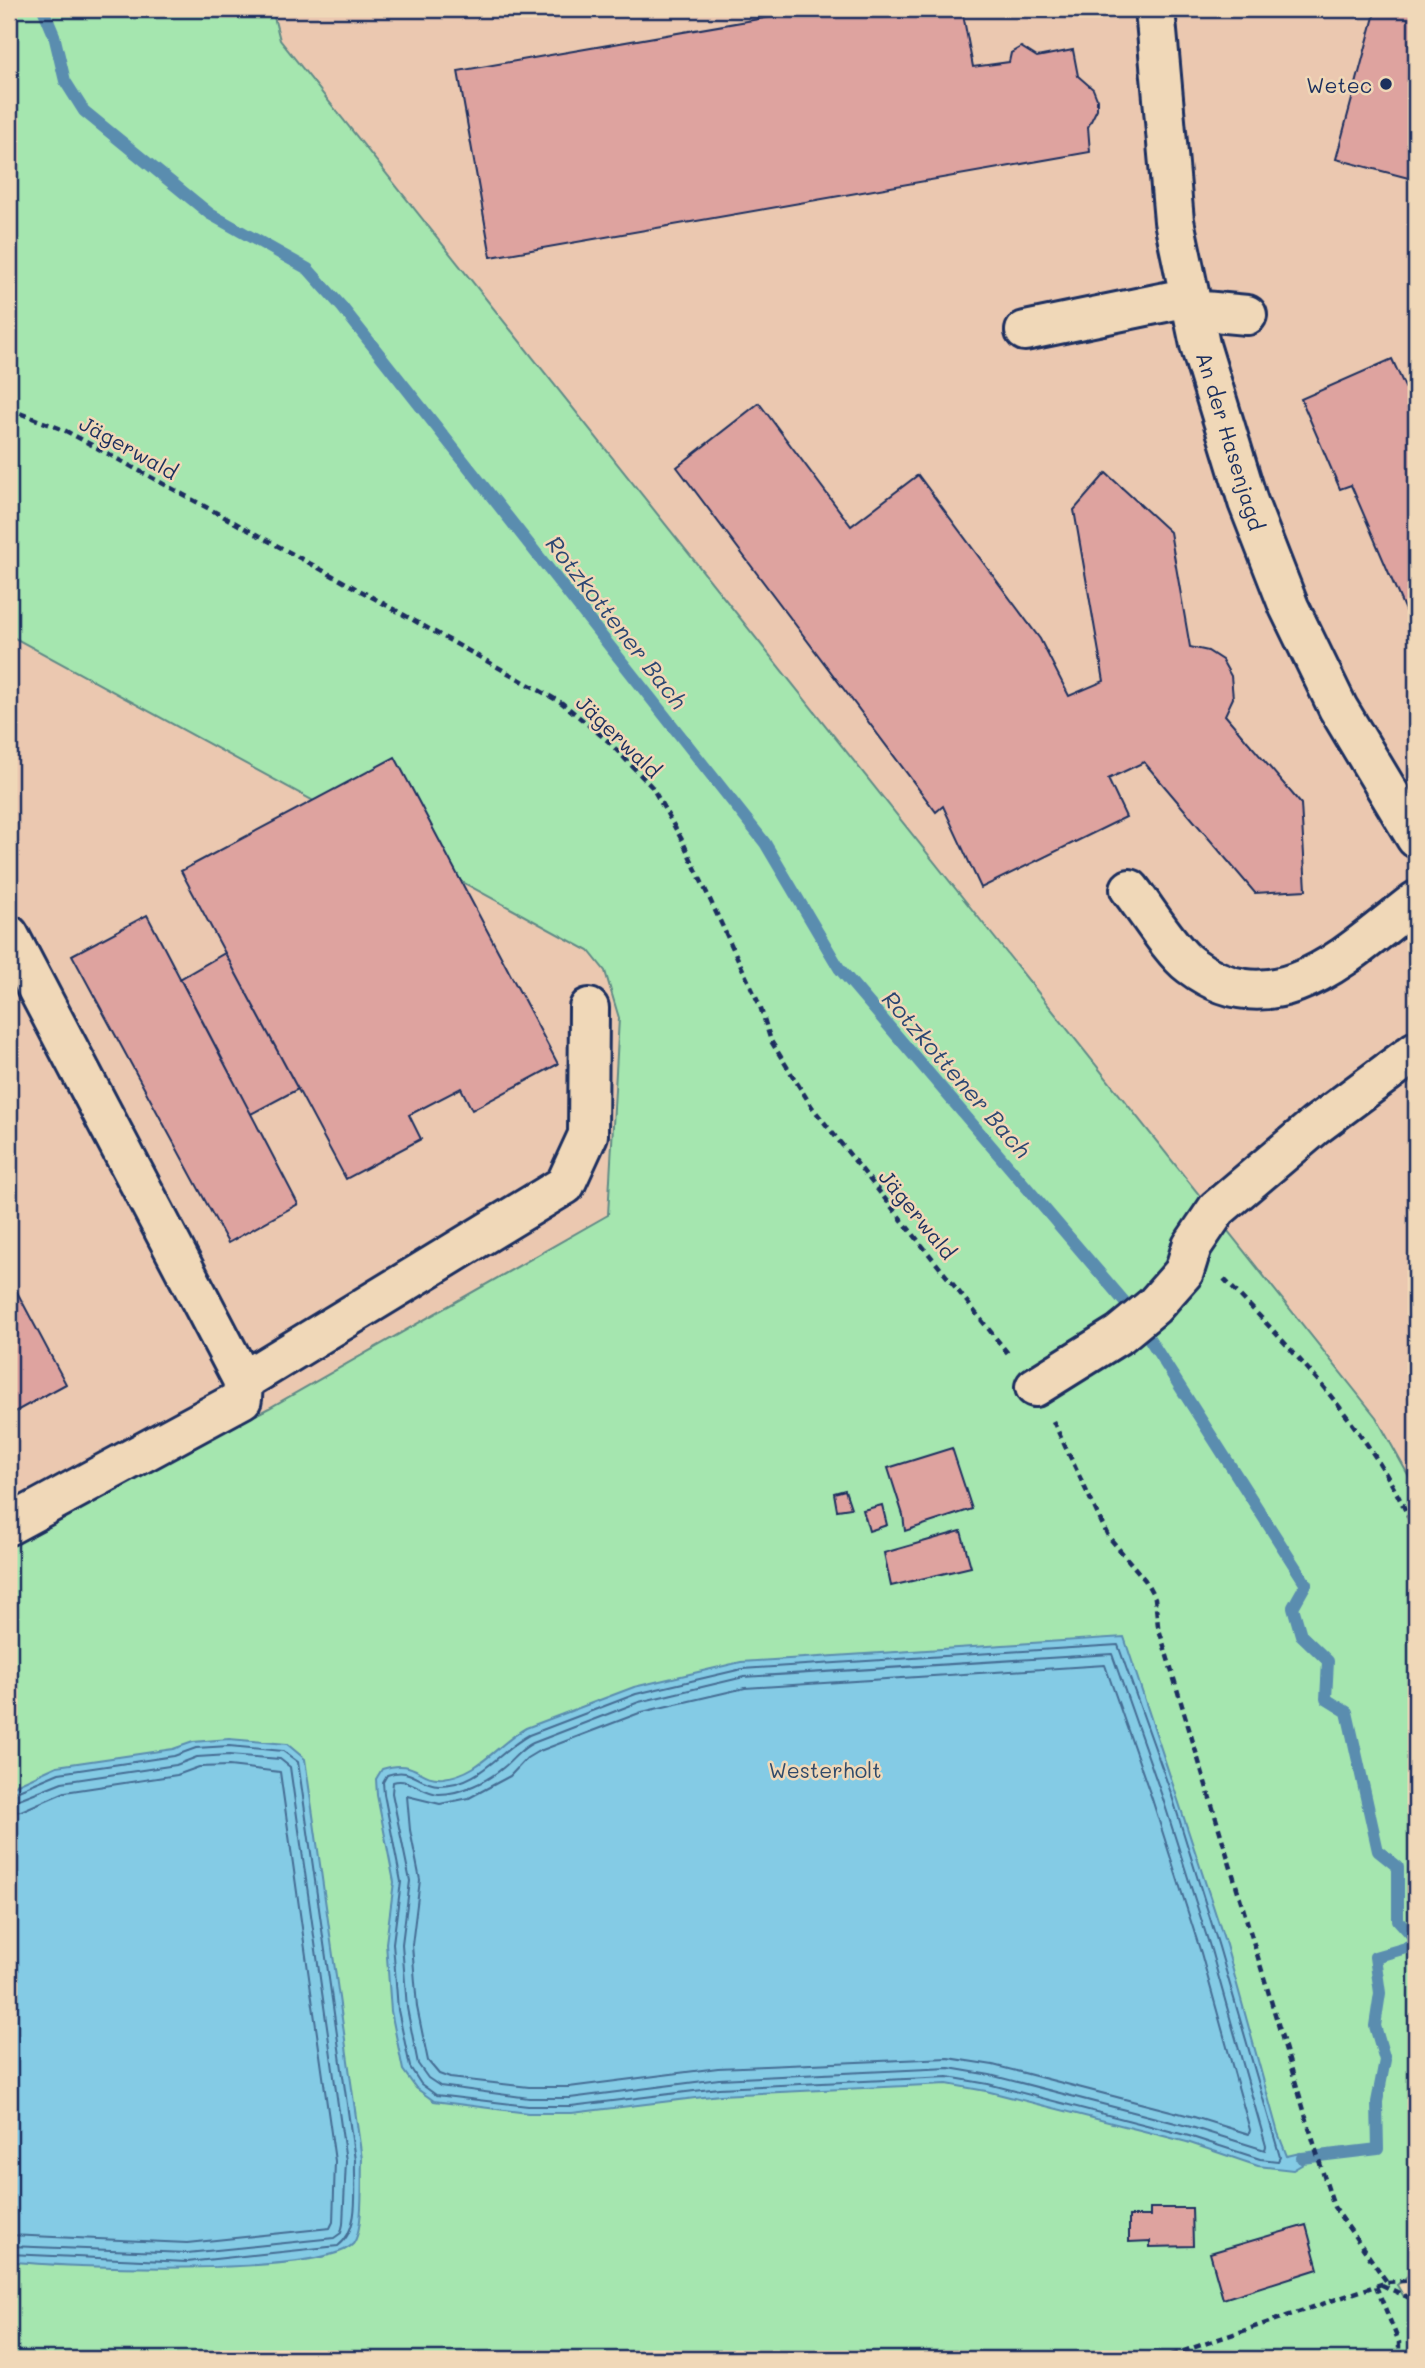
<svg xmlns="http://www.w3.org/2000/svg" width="1425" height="2368" viewBox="0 0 1425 2368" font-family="Mali,sans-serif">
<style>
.built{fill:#ebc8b0}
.green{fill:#a5e6af;stroke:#608a86;stroke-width:2}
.water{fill:#84cbe5;stroke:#5a8daf;stroke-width:2}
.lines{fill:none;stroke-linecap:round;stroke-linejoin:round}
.shore{stroke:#456d94;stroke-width:2}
.stream{stroke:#5a8daf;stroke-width:12}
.building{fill:#dea39f;stroke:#1b2f5e;stroke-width:2}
.minor-casing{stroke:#1b2f5e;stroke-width:44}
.path{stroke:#1b2f5e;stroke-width:4.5;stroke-dasharray:7 5;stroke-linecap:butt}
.minor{stroke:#f0d8b8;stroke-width:38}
.poi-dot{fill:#1b2f5e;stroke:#f0d8b8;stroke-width:2.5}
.labels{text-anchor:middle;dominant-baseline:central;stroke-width:5;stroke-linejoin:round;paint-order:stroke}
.poi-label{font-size:21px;fill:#1b2f5e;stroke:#f0d8b8;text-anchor:end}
.street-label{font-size:21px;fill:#1b2f5e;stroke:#f0d8b8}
.park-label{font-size:21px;fill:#304a6a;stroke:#f0d8b8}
.water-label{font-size:23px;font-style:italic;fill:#2b4672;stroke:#f0d8b8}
</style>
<rect width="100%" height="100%" fill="#f0d8b8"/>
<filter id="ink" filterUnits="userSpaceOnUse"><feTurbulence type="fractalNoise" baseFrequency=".0143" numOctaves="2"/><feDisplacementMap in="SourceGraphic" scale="14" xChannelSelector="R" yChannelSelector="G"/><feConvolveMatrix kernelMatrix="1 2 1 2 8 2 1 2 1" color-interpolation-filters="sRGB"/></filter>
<g filter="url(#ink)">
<!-- built -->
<path class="built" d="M272 9H1416V1489L1376 1416 280 39Z
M9 564 589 932 609 982 630 1057 661 1267 9 1591Z"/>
<!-- green -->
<path class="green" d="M9 9H272L280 40 1376 1417 1416 1489V2269L1397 2285 1404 2297 1416 2295V2359H9V1543L269 1408 608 1215 619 1018 605 971 589 951 9 635Z"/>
<!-- water -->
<path class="water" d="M1124 1637 1226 1945 1278 2133 1287 2156 1300 2153 1303 2164 1293 2170 1258 2166 1187 2142 986 2091 947 2084 720 2095 572 2113H528L434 2101 416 2088 403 2070 391 2011 386 1943 394 1882 377 1795 376 1779 382 1769C417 1758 417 1780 443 1778 480 1774 497 1744 526 1728L634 1687 741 1662Z
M229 1739 287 1744 305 1759 362 2159C361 2178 364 2231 353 2244 321 2277 61 2268 9 2261V1788L57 1766 173 1749 193 1742Z"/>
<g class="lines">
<!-- shore -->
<path class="shore" d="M1118 1645 1171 1793 1219 1947 1280 2157 1278 2161 1260 2159 1189 2136 988 2084 948 2077 719 2088 571 2106H528L436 2095 421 2084 410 2067 398 2010 393 1943 401 1882 384 1794 383 1782 387 1775C413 1766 416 1784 439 1785 479 1786 499 1751 529 1735L636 1694 742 1669Z
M1112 1654 1162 1796 1211 1950 1266 2146 1265 2150 1191 2127 990 2075 949 2068 719 2079 570 2098H529L440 2086 428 2078 418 2064 407 2008 402 1944 410 1881 392 1793 393 1782C410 1777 422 1793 439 1794 461 1794 488 1781 504 1767 515 1758 520 1749 533 1743L639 1702 744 1677Z
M1105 1665 1152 1799 1201 1953 1250 2130 1249 2134 1194 2117 993 2065 948 2058 718 2068 569 2087H529L450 2078 439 2074 428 2061 417 2007 412 1945 420 1880 410 1830 407 1796 440 1804 469 1798 510 1776 527 1758 537 1752 642 1712 745 1688Z
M9 1794 59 1773 174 1756 196 1748 229 1746 283 1751 298 1762 355 2160C354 2187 361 2229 338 2246L187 2262 9 2254
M9 1803 62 1782 176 1765 197 1757 229 1755 280 1759 290 1767 346 2161 343 2224 341 2233 334 2238 187 2253 9 2246
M9 1813 21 1811 65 1792 177 1775 199 1767 229 1766 280 1772 335 2161 333 2222 330 2228 187 2243 9 2235"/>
<!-- stream -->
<path class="stream" d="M43 9 54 35 65 81 84 111 210 214 308 269 342 307 765 843 839 968 1128 1306
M1147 1335 1306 1584 1293 1607 1301 1635 1328 1661 1326 1699 1347 1712 1378 1851 1398 1867V1920L1416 1940
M1302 2158 1378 2149 1377 2102 1385 2060 1375 2026 1380 1993 1375 1957 1416 1945"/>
</g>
<!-- building -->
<path class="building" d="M816 9H962L973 67 1009 62 1011 53 1021 47 1037 57 1073 50 1078 76 1093 89 1097 99V109L1088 127 1090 152 491 257 458 71Z
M1376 9H1416V180L1336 159Z
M1392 359 1416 411V636L1351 485 1340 489 1301 399Z
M759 403 851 526 918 475 1040 639 1069 696 1104 681 1074 510 1106 473 1170 532 1190 647 1208 651 1222 660 1231 676 1233 698 1225 715 1301 804 1306 890 1255 893 1144 762 1108 779 1126 817 981 888 943 806 936 812 677 467Z
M395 757 558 1064 472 1110 461 1088 409 1115 421 1139 346 1179 181 871Z
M147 915 298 1204 228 1243 72 955Z
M225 953 298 1089 251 1114 180 979Z
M9 1277 66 1384 9 1415Z
M952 1448 972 1509 905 1531 903 1515 888 1468Z
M845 1490 851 1508 837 1510 834 1493Z
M882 1505 887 1525 869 1531 863 1510Z
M961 1531 971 1567 891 1586 884 1553Z
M1150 2208H1192L1193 2246 1150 2247V2241L1129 2242V2216H1150Z
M1306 2225 1318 2269 1223 2299 1210 2253Z"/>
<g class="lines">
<defs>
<path id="minor" d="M1155 9 1174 221 1200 345 1248 502 1289 607 1338 708 1416 838
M1193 310 1247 315
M1025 331 1190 297
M1130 889C1145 908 1172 952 1190 965 1276 1030 1349 952 1416 901
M9 935 243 1381 242 1399 9 1525
M243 1381 565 1185 588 1135 589 1008
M1035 1387 1120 1334 1154 1306 1184 1272 1192 1246 1217 1209 1315 1126 1416 1051"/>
</defs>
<!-- minor casing -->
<use href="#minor" class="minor-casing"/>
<!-- path -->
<path class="path" d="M9 409 64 430 370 596 562 703 608 741 652 787 682 840 760 1006 771 1041 812 1107 1010 1356
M1224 1279C1297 1355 1375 1434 1416 1534
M1053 1421 1108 1536 1145 1580 1155 1598 1158 1626 1322 2170 1334 2207 1387 2282
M1382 2285 1416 2301
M1376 2286 1399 2342V2359
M1160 2359 1387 2282 1416 2280"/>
<!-- minor -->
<use href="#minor" class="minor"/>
</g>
</g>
<!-- markers -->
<circle class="poi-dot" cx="1386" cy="84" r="7"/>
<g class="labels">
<!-- poi labels -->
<g class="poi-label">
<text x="1372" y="84">Wetec</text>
</g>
<!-- street labels -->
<g class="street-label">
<text transform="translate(1231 441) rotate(73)">An der Hasenjagd</text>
<text transform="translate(129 447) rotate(29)">Jägerwald</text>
<text transform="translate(619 736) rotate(44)">Jägerwald</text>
<text transform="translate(918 1214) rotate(51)">Jägerwald</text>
</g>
<!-- park labels -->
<g class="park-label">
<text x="825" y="1769">Westerholt</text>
</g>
<!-- water labels -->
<g class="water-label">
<text transform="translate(617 622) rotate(52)">Rotzkottener Bach</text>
<text transform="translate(957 1074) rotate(49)">Rotzkottener Bach</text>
</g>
</g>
<!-- margin -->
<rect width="1425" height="2368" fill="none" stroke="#f0d8b8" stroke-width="35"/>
<rect x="18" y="18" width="1390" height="2333" fill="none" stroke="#1b2f5e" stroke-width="2.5" filter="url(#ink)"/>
</svg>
